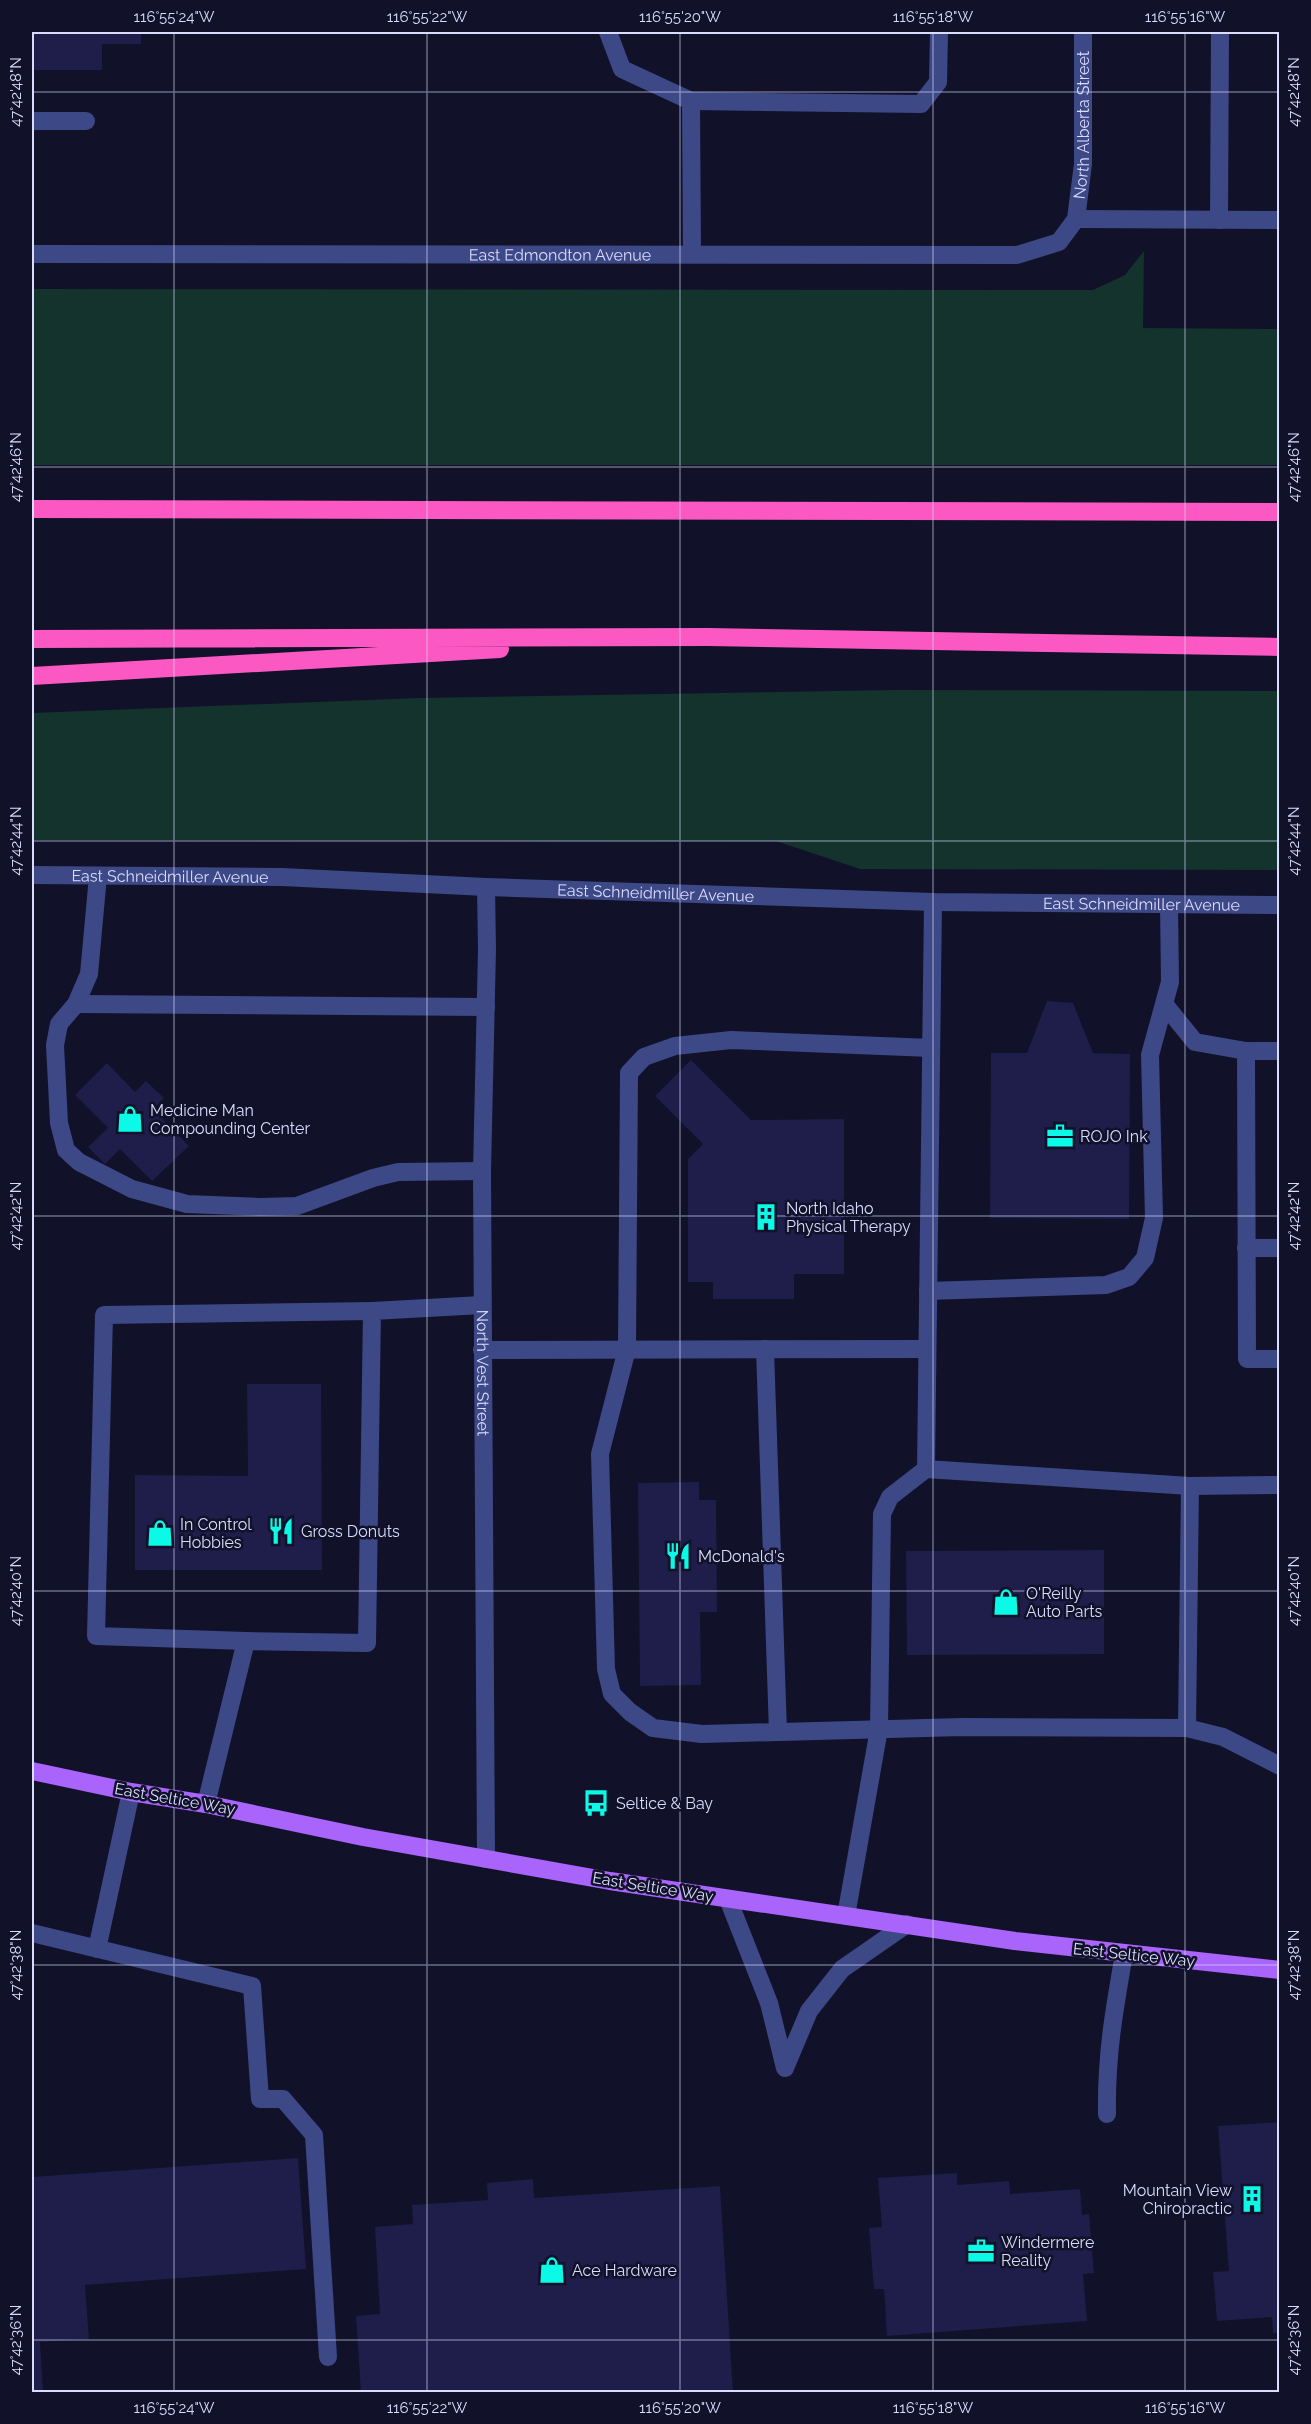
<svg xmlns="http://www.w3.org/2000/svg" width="1311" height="2424" viewBox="0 0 1311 2424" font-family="Raleway,sans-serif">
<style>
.green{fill:#14332c}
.building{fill:#1f1d49}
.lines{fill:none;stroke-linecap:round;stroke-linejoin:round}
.minor{stroke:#3d4887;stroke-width:18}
.major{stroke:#a864fb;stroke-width:18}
.highway{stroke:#fb58c3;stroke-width:18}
.ticks{fill:none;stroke:#dadcfe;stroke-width:1.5;stroke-opacity:0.45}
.labels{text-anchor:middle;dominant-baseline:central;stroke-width:5;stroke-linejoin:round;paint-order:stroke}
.street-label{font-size:16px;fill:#dadcfe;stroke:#111129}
.poi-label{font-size:16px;fill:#dadcfe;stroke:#111129;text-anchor:start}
.neatline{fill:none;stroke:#dadcfe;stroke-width:2}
.ticks-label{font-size:15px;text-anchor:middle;fill:#dadcfe}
</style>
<rect width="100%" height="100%" fill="#111129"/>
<!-- green -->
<path class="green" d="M1144 251 1143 328 1279 329V465H32V289L1093 290 1125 275Z
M894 690 1279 691V870L860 869 776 841 32 840V713L419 698Z"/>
<!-- building -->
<path class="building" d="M32 32H141V44H102V70H32Z
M1047 1001 1073 1003 1093 1053 1130 1054 1129 1219 990 1218 991 1053H1027Z
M691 1060 751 1120 844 1119V1274H794V1299H713V1282H688V1159L703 1144 655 1096Z
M107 1063 135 1092 146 1081 164 1098 153 1109 189 1146 152 1181 120 1149 105 1164 88 1147 108 1128 75 1095Z
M247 1384H321L322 1570H135V1475L248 1476Z
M699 1482V1500H716L717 1612H700L701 1685 640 1686 638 1483Z
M1104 1550V1654L907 1655 906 1551Z
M1280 2122V2333H1273L1272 2317 1217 2321 1213 2272 1229 2271 1218 2126Z
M298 2158 306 2269 85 2285 89 2339 40 2342 43 2392H32V2177Z
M957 2173V2185L1009 2181 1010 2194 1080 2189 1082 2215 1089 2214 1094 2273 1083 2274 1087 2321 887 2336 884 2289H874L869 2228 882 2227 878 2178Z
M533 2179 534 2198 720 2186 733 2392H361L356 2316 380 2314 375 2227 413 2224 412 2205 488 2200 487 2183Z"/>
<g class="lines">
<!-- minor -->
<g class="minor">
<path d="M608 32 622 69 691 101 692 254"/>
<path d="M691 101 921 104 938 82 939 32"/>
<path d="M32 121H86"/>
<path d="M1076 219 1280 220"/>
<path d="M1219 220 1220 32"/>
<path id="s1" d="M32 254 1017 255 1059 242 1076 219 1083 164V32"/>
<path id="s2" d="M32 875 282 877 486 887 933 902 1280 905"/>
<path d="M98 876 89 974 76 1004 59 1024 55 1045 59 1123 66 1150 79 1162 132 1189 187 1204 260 1207 297 1206 373 1178 398 1172 482 1171"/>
<path id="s3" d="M486 887 487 949 482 1171 486 1859"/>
<path d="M933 902 926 1469 1190 1486 1280 1485"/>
<path d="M76 1004 486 1007"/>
<path d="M1165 1005 1195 1042 1246 1051H1280"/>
<path d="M931 1048 731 1040 675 1046 644 1057 629 1073 627 1349 600 1454 606 1669 612 1694 630 1712 653 1728 702 1734 962 1727 1187 1728 1223 1737 1280 1766"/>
<path d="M1246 1051 1247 1359H1280"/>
<path d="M1246 1248H1280"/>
<path d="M928 1291 1106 1285 1129 1277 1145 1258 1154 1218 1150 1055 1170 982 1169 904"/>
<path d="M765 1349 778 1732"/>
<path d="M482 1350 927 1349"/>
<path d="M246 1641 96 1636 104 1315 372 1311"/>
<path d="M1187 1728 1190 1486"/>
<path d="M206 1804 246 1641 367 1643 372 1311 482 1305"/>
<path d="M728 1899 769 2003 785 2068 809 2011 842 1969 907 1924"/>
<path d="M846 1916 879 1729 882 1514 890 1497 926 1469"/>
<path d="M32 1933 252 1986 260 2099H283L314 2135 328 2357"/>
<path d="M97 1949 131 1792"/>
<path d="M1107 2114C1106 2056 1114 2011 1124 1954"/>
</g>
<!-- major -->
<path class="major" d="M32 1771 131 1792 206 1804 363 1837 610 1881 1015 1941 1280 1970"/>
<!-- highway -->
<path class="highway" d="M32 509 1280 512
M32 639 708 637 1280 647
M32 676 500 649"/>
</g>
<!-- ticks -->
<path class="ticks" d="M174 32V2392M427 32V2392M680 32V2392M933 32V2392M1185 32V2392M32 92H1280M32 467H1280M32 841H1280M32 1216H1280M32 1591H1280M32 1965H1280M32 2340H1280"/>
<!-- icons -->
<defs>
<symbol id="shop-bare" viewBox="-9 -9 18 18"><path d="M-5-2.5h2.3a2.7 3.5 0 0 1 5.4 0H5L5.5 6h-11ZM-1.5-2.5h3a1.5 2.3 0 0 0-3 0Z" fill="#0bf9e7" stroke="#111129" stroke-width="2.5" paint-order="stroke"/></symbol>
<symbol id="office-bare" viewBox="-9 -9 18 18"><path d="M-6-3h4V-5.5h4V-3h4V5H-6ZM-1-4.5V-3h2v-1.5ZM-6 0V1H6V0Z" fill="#0bf9e7" stroke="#111129" stroke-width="2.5" paint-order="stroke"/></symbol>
<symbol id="building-bare" viewBox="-9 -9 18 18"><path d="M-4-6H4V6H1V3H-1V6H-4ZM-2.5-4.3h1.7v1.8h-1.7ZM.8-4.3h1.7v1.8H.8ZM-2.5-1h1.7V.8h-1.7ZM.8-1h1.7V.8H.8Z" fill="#0bf9e7" stroke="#111129" stroke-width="2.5" paint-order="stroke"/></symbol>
<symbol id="restaurant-bare" viewBox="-9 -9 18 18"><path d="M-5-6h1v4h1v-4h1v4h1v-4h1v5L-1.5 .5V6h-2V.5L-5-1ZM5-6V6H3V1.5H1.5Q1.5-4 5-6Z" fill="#0bf9e7" stroke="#111129" stroke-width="2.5" paint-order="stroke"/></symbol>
<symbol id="bus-bare" viewBox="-9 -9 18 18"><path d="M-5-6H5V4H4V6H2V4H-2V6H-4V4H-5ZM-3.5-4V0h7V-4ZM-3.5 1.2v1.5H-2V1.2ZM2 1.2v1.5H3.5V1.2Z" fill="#0bf9e7" stroke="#111129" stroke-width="2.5" paint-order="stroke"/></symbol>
</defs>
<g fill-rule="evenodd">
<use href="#shop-bare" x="111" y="1100" width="38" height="38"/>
<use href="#office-bare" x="1041" y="1117" width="38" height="38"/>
<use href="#building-bare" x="747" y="1198" width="38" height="38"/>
<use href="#restaurant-bare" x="262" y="1512" width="38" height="38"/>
<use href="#shop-bare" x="141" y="1514" width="38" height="38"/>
<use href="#restaurant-bare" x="659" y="1537" width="38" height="38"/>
<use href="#shop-bare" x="987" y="1583" width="38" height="38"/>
<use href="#bus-bare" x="577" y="1784" width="38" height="38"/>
<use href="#building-bare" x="1233" y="2180" width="38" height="38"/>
<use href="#office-bare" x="962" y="2232" width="38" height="38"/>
<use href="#shop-bare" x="533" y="2251" width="38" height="38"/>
</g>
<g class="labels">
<!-- street labels -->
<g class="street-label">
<text stroke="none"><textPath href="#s1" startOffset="1152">North Alberta Street</textPath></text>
<text stroke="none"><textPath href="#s1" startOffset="528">East Edmondton Avenue</textPath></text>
<text stroke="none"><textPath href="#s2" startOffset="138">East Schneidmiller Avenue</textPath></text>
<text stroke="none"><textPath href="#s2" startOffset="624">East Schneidmiller Avenue</textPath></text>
<text stroke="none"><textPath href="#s2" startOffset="1110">East Schneidmiller Avenue</textPath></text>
<text stroke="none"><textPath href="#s3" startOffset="486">North Vest Street</textPath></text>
<text transform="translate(175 1799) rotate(10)">East Seltice Way</text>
<text transform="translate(653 1887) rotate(9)">East Seltice Way</text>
<text transform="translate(1134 1955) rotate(6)">East Seltice Way</text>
</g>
<!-- poi labels -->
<g class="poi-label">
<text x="150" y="1110">Medicine Man<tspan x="150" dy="18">Compounding Center</tspan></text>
<text x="1080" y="1136">ROJO Ink</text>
<text x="786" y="1208">North Idaho<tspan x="786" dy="18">Physical Therapy</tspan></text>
<text x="180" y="1524">In Control<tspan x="180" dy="18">Hobbies</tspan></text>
<text x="301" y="1531">Gross Donuts</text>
<text x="698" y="1556">McDonald's</text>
<text x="1026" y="1593">O'Reilly<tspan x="1026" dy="18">Auto Parts</tspan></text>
<text x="616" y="1803">Seltice &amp; Bay</text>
<text x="1232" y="2190" text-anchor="end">Mountain View<tspan x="1232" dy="18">Chiropractic</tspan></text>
<text x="1001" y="2242">Windermere<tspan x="1001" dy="18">Reality</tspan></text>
<text x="572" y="2270">Ace Hardware</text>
</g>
</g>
<!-- border -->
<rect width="1311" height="2424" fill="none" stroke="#111129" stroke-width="66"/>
<rect x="33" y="33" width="1245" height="2358" class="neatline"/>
<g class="ticks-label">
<text x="174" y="22">116°55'24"W</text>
<text x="427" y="22">116°55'22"W</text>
<text x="680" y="22">116°55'20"W</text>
<text x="933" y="22">116°55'18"W</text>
<text x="1185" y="22">116°55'16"W</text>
<text transform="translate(16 92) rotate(-90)" y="5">47°42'48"N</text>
<text transform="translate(1294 92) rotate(-90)" y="5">47°42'48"N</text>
<text transform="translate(16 467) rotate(-90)" y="5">47°42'46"N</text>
<text transform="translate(1294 467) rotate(-90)" y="5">47°42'46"N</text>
<text transform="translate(16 841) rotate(-90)" y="5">47°42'44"N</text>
<text transform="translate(1294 841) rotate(-90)" y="5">47°42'44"N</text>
<text transform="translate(16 1216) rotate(-90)" y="5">47°42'42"N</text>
<text transform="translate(1294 1216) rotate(-90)" y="5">47°42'42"N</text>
<text transform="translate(16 1591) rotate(-90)" y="5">47°42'40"N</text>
<text transform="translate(1294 1591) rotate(-90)" y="5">47°42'40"N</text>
<text transform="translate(16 1965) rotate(-90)" y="5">47°42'38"N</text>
<text transform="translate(1294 1965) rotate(-90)" y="5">47°42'38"N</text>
<text transform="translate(16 2340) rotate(-90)" y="5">47°42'36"N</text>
<text transform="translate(1294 2340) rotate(-90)" y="5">47°42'36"N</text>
<text x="174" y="2413">116°55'24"W</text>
<text x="427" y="2413">116°55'22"W</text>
<text x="680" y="2413">116°55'20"W</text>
<text x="933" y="2413">116°55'18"W</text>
<text x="1185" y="2413">116°55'16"W</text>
</g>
</svg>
